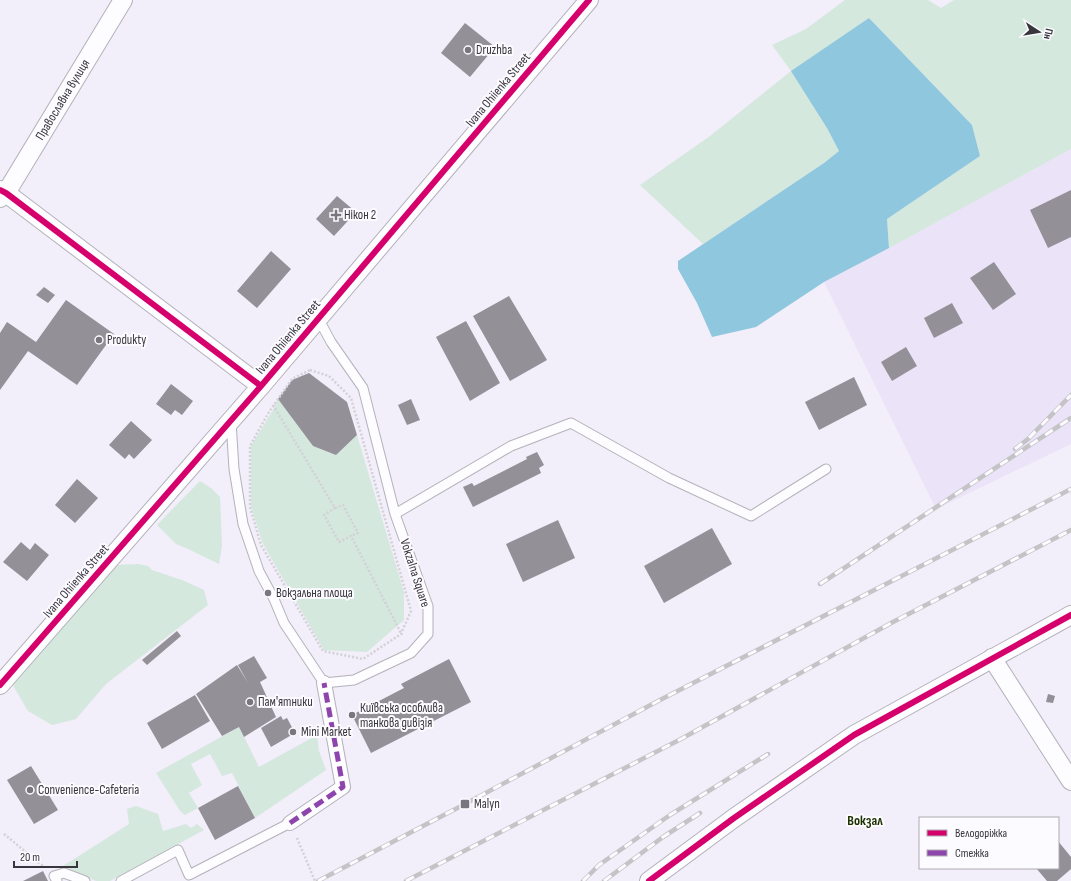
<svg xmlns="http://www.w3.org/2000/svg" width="1071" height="881" viewBox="0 0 1071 881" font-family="'Sofia Sans Condensed',sans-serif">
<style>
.built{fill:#ebe4f8}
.green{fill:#d4e8de}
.water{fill:#8fc7de}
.building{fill:#939098}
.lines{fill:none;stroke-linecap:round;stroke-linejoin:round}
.service-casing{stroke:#b4b2ba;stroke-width:11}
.pedestrian-casing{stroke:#b4b2ba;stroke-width:16}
.minor-casing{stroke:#b4b2ba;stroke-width:20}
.path{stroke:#d3d1d5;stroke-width:2.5;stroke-dasharray:2 2;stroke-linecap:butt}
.service{stroke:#fdfcfe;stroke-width:9}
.pedestrian{stroke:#fdfcfe;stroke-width:14}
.minor{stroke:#fdfcfe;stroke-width:18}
.rail-casing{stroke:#c4c3c6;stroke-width:4.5}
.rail{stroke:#fcfbff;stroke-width:3;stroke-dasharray:9;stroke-linecap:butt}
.quiet{stroke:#8e44ad;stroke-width:5;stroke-dasharray:10 5;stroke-linecap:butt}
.cycleway-casing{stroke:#fcfbff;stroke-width:8}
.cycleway{stroke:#d6006c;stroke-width:6}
.poi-dot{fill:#79767f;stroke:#fcfbff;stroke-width:1.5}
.labels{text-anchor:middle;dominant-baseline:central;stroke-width:4;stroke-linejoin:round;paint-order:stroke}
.poi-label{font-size:13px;fill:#38353d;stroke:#fcfbff;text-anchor:start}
.street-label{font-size:13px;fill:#38353d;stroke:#fcfbff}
.neighbourhood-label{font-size:14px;font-weight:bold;fill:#1c3100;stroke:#fcfbff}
</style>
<rect width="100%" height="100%" fill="#f2eefa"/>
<!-- built -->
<path class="built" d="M1071 149V444L936 509 824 282Z"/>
<!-- green -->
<path class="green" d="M845 0H928L941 8 954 0H1071V149L889 248 887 219 980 156 972 125 869 18 827 128 839 151 824 163 703 244 640 185 710 136 791 71 772 45 806 29Z
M278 399 313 446 336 455 357 435 404 592V620L367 652 324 650 263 544 251 507V446L273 410Z
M200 481 211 488 220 497 222 546 219 564 188 549 176 544 157 525Z
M138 564 148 566 152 570 182 580 204 590 208 605 106 684 76 719 52 725 28 711 11 682 115 565Z
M239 727 259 767 317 735 319 751 326 770 255 818 232 773 222 776 210 754 191 764 202 785 189 793 198 808 185 815 180 811 156 773Z
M136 806 158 814 163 831 186 824 191 828 197 824 204 830 110 881H96L63 866 129 824 127 809Z"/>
<!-- water -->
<path class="water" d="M869 18 972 125 980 156 887 219 889 248 824 282 756 327 712 337 697 303 678 269V261L824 163 839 151 827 128 791 71Z"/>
<!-- building -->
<path class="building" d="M465 23 495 47 470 77 441 53Z
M1071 190V237L1048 248 1030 210Z
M337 196 356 212 334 236 316 219Z
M271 251 291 269 257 308 237 291Z
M994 262 1016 294 993 310 970 278Z
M44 287 55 295 48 303 36 295Z
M509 296 547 360 510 381 473 316Z
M66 300 114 334 77 385 28 351 0 390V333L7 322 36 342Z
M952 303 963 323 934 338 924 318Z
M466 321 500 383 470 401 436 337Z
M906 347 917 366 892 381 881 362Z
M309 373 347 402 357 435 336 455 313 446 278 399 292 380Z
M854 377 867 405 819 430 805 402Z
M171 384 193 401 182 415 175 410 171 415 156 404Z
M411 399 420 420 407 425 398 405Z
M131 421 152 440 134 459 129 454 125 459 109 445Z
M537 452 544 465 539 468 541 473 473 507 463 487 472 483 474 486 527 459 526 457Z
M77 479 98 498 75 523 55 505Z
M558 520 575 558 523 582 506 544Z
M712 528 732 564 664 603 644 566Z
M21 542 30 550 35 543 49 555 27 581 3 562Z
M177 631 181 636 147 665 142 660Z
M254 656 267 678 260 682 276 717 244 737 239 727 222 736 196 694 237 665 248 683 238 665Z
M449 659 471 702 371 753 352 715 404 688 401 684Z
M1048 694 1055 696 1053 703 1046 702Z
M195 695 210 721 162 749 147 723Z
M281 716 283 720 287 718 295 733 271 747 261 728Z
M31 766 58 810 34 824 7 780Z
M238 786 255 818 215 840 198 808Z
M1058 841 1071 857V869L1057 881H1047L1036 868H1058Z
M43 871 48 881H23Z"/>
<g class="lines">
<defs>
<path id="service" d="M231 421 234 469 243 524 259 571 274 599 284 623 324 683 354 680 411 653 428 634V606L395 514 363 388 331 342 318 318
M395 514 511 446 571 423 669 478 751 516 826 469
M57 881 54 876 64 873 85 881
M121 881 178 850 189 875 290 823"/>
<path id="pedestrian" d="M290 823 343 787 324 683"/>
<g id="minor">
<path d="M0 190 6 193 261 386"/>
<path id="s1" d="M0 198 6 193 123 0"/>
<path d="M992 658 1071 781"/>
<path d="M0 685 261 386 589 0"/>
<path d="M649 881 734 818 854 735 1071 615"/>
</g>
</defs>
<!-- service casing -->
<use href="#service" class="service-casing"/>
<!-- pedestrian casing -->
<use href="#pedestrian" class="pedestrian-casing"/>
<!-- minor casing -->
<use href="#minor" class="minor-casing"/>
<!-- path -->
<path class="path" d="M310 370 329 376 351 398 411 611 401 634 363 659 323 651 261 545 250 507V446L269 412 292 379Z
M273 405 335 508 324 515 339 542 351 536 402 635
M335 508 343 505 358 533 351 536
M4 834 43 866
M297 838 315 881"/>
<!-- service -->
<use href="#service" class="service"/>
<!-- pedestrian -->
<use href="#pedestrian" class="pedestrian"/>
<!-- minor -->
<use href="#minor" class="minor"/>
<defs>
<path id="rail" d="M1015 449 1028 439 1071 395
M820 584 1071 418
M318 881 465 804 660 700 1071 489
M406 881 681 739 893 622 1071 530
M583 881 599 865 670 815 768 754
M604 881 663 837 700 813"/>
</defs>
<!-- rail casing -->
<use href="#rail" class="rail-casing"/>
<!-- rail -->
<use href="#rail" class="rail"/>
<!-- quiet -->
<path class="quiet" d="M290 823 343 787 324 683"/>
<defs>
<path id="cycleway" d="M0 190 6 193 261 386
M0 685 261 386 589 0
M649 881 734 818 854 735 1071 615"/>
</defs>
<!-- cycleway casing -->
<use href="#cycleway" class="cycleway-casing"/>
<!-- cycleway -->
<use href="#cycleway" class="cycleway"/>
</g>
<!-- markers -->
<g class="poi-dot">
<circle cx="468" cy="50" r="4"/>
<path d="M334 209h4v4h4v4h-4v4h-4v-4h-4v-4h4z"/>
<circle cx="99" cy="340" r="4"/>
<circle cx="268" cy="593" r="4"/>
<circle cx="250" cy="702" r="4"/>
<circle cx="352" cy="715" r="4"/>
<circle cx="293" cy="732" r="4"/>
<circle cx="30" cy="790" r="4"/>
<rect x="460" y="799" width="10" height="10" rx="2"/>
</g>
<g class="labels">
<!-- poi labels -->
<g class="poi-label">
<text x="476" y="50">Druzhba</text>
<text x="344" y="215">Нікон 2</text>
<text x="107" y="340">Produkty</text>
<text x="276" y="593">Вокзальна площа</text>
<text x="258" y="702">Пам'ятники</text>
<text x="360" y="708">Київська особлива<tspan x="360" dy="15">танкова дивізія</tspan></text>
<text x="301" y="732">Mini Market</text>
<text x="38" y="790">Convenience-Cafeteria</text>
<text x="474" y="804">Malyn</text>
</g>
<!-- street labels -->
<g class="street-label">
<text transform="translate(498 90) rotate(-50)">Ivana Ohiienka Street</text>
<text stroke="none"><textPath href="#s1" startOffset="117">Православна вулиця</textPath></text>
<text transform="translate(288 337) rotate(-50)">Ivana Ohiienka Street</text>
<text transform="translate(415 573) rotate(72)">Vokzalna Square</text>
<text transform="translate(76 581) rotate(-49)">Ivana Ohiienka Street</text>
</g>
<!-- neighbourhood labels -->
<g class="neighbourhood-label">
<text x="865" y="820">Вокзал</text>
</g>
</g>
<!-- legend -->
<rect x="919" y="817" width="140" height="52" fill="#fcfbff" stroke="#aeacb1"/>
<rect x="927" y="830" width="20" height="6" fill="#d6006c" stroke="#aeacb1"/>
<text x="955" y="837" font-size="12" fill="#38353d">Велодоріжка</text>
<rect x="927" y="850" width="20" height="6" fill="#8e44ad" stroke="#aeacb1"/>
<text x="955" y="857" font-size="12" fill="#38353d">Стежка</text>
<!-- north arrow -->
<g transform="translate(1039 32) rotate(102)" stroke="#fcfbff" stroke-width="3" paint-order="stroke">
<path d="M0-3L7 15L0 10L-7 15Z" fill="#38353d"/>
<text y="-6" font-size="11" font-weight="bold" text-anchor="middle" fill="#38353d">Пн</text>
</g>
<!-- scale -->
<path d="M14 861v6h63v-6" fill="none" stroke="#38353d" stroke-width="2"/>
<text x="20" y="861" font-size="12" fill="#38353d" stroke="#fcfbff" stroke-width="3" paint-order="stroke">20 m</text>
</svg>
